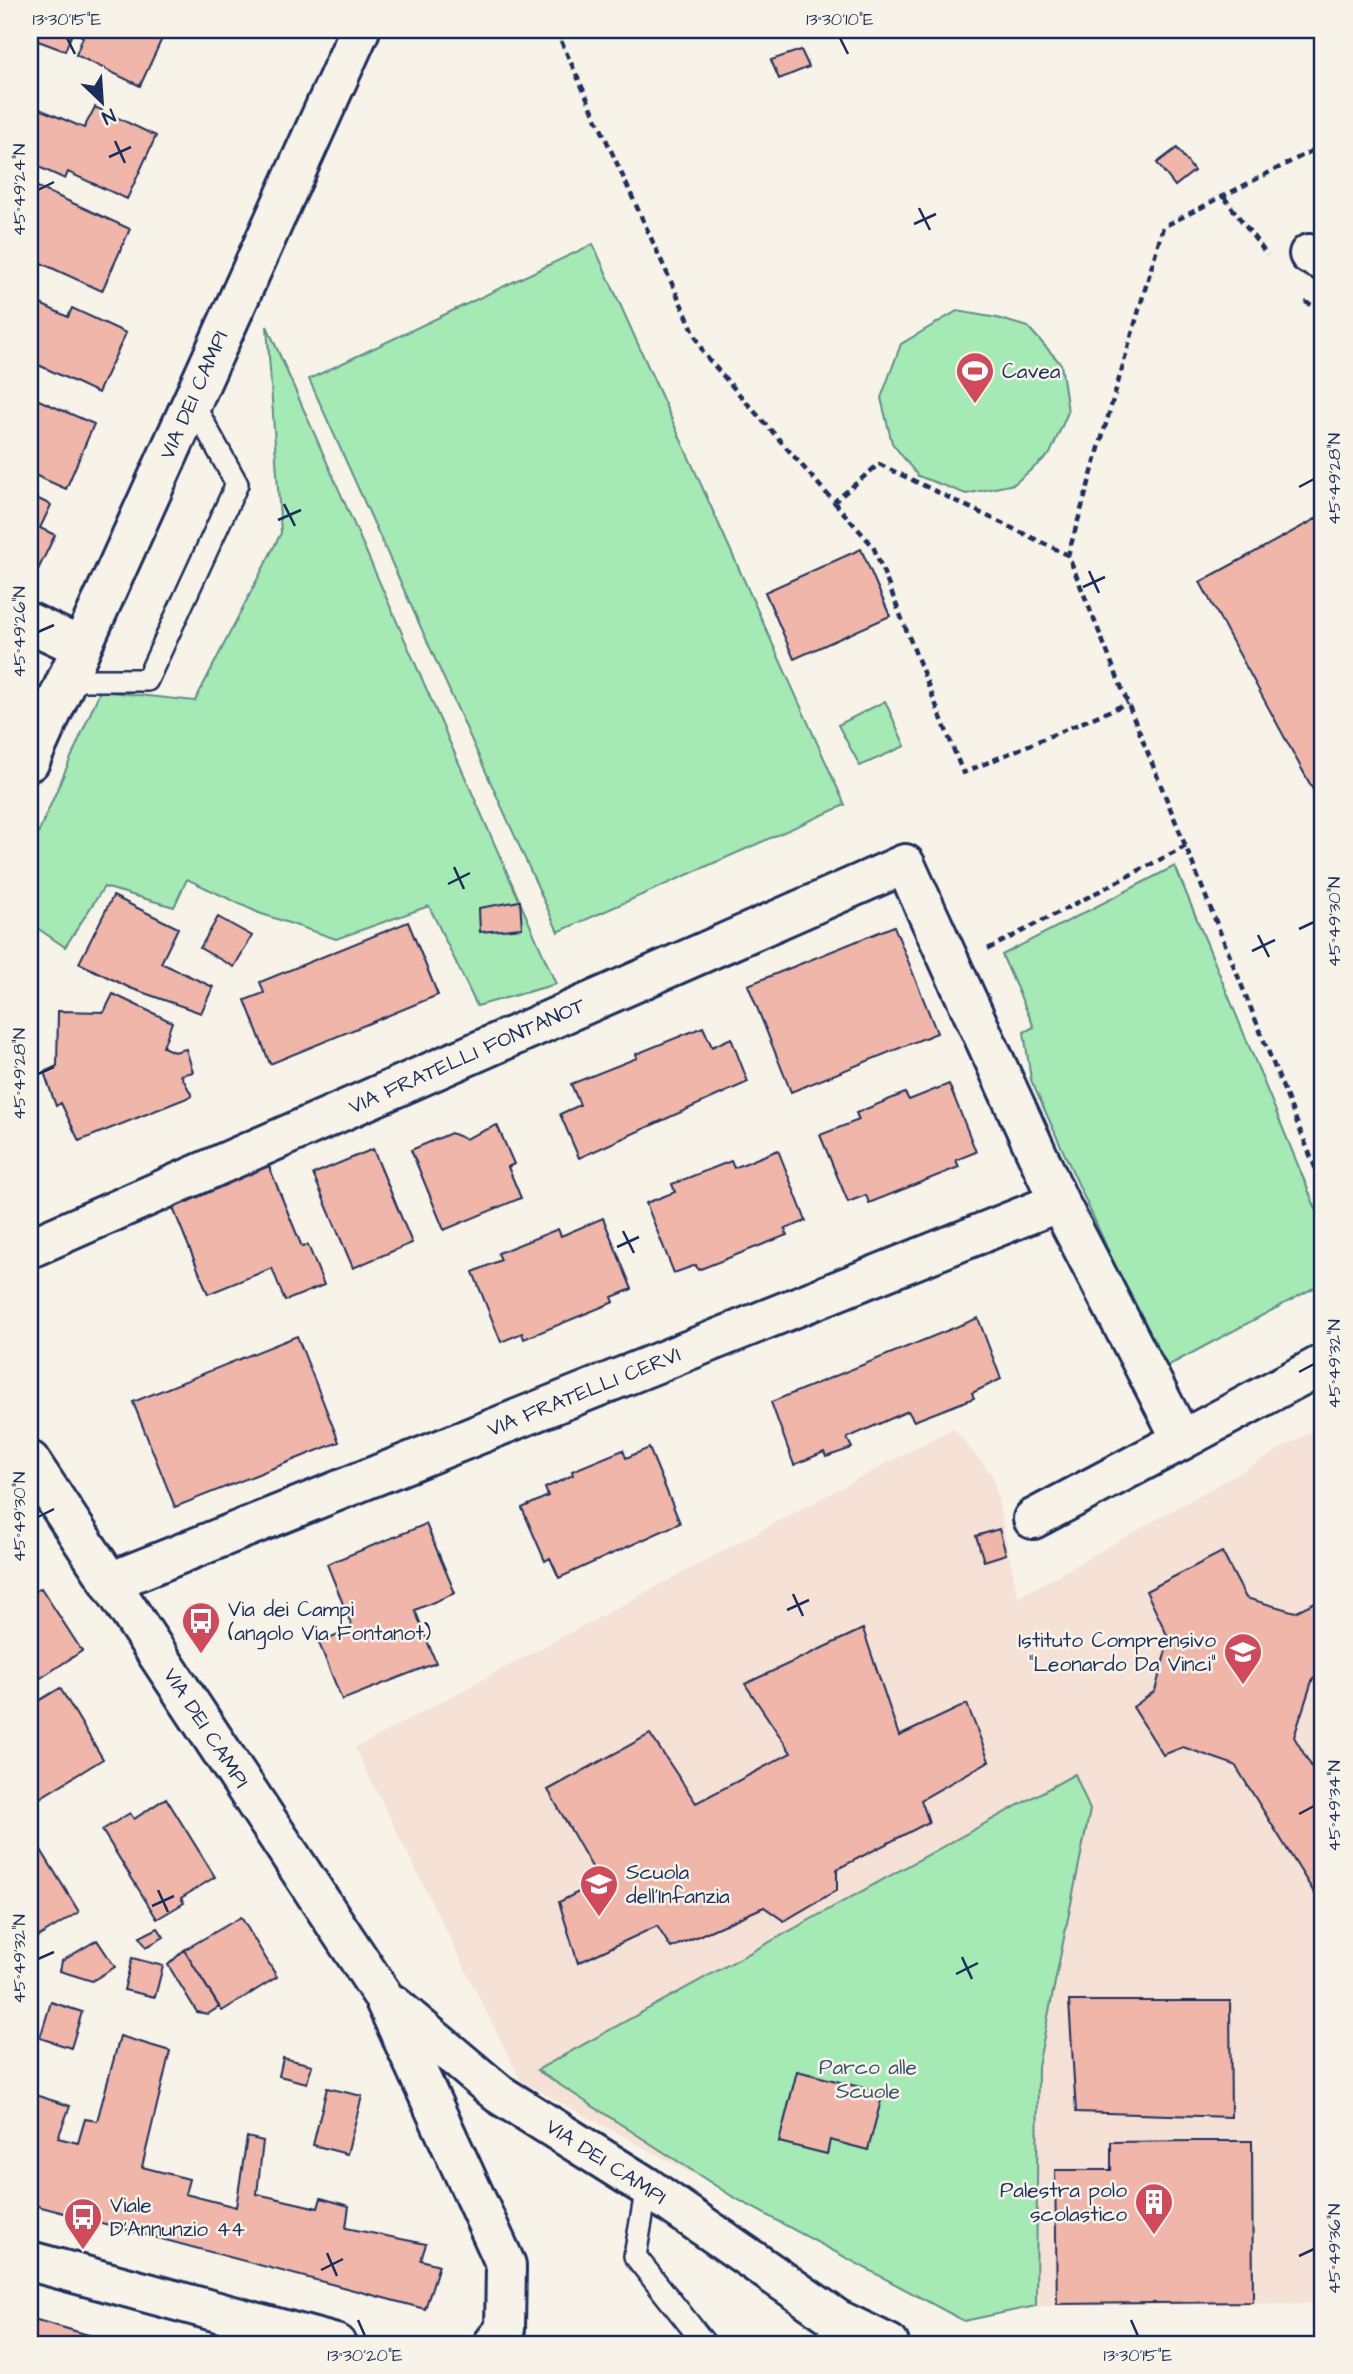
<svg xmlns="http://www.w3.org/2000/svg" width="1353" height="2374" viewBox="0 0 1353 2374" font-family="'Architects Daughter',sans-serif">
<style>
.built{fill:#f5e1d5}
.green{fill:#a5e9b5;stroke:#608c8a;stroke-width:2}
.building{fill:#f0b6aa;stroke:#1b2f5e;stroke-width:2}
.lines{fill:none;stroke-linecap:round;stroke-linejoin:round}
.lane-casing{stroke:#1b2f5e;stroke-width:26}
.street-casing{stroke:#1b2f5e;stroke-width:44}
.secondary-casing{stroke:#1b2f5e;stroke-width:44}
.path{stroke:#1b2f5e;stroke-width:4.5;stroke-dasharray:7 5;stroke-linecap:butt}
.lane{stroke:#f7f3e8;stroke-width:21}
.street{stroke:#f7f3e8;stroke-width:38}
.secondary{stroke:#f7f3e8;stroke-width:38}
.ticks{fill:none;stroke:#1b2f5e;stroke-width:2.5}
.labels{text-anchor:middle;dominant-baseline:central;stroke-width:5;stroke-linejoin:round;paint-order:stroke}
.poi-label{font-size:21px;fill:#1b2f5e;stroke:#f7f3e8;text-anchor:start}
.street-label{font-size:21px;fill:#1b2f5e;stroke:#f7f3e8}
.park-label{font-size:21px;fill:#37546f;stroke:#f7f3e8}
.neatline{fill:none;stroke:#1b2f5e;stroke-width:2.5}
.ticks-label{font-size:18px;text-anchor:middle;fill:#1b2f5e}
</style>
<rect width="100%" height="100%" fill="#f7f3e8"/>
<filter id="ink" filterUnits="userSpaceOnUse"><feTurbulence type="fractalNoise" baseFrequency=".0143" numOctaves="2"/><feDisplacementMap in="SourceGraphic" scale="14" xChannelSelector="R" yChannelSelector="G"/><feConvolveMatrix kernelMatrix="1 2 1 2 8 2 1 2 1" color-interpolation-filters="sRGB"/></filter>
<g filter="url(#ink)">
<!-- built -->
<path class="built" d="M1323 1425V2303L1036 2306 964 2321 521 2081 355 1748 953 1428 993 1476 1018 1598Z"/>
<!-- green -->
<path class="green" d="M593 244 845 805 558 932 309 379Z
M957 311 997 318 1028 327 1061 364 1068 412 1050 454 1014 484 966 494 918 476 892 443 881 398 901 344Z
M267 326 556 984 477 1006 429 906 336 939 259 913 187 879 174 907 104 887 65 947 30 923V852L100 691 195 701 281 533Z
M885 701 905 746 860 766 838 725Z
M1175 866 1323 1226V1283L1162 1369 1031 1080 1024 1032 1034 1027 1002 955Z
M1075 1774 1090 1810 1038 2066 1036 2306 964 2321 733 2197 537 2070Z"/>
<!-- building -->
<path class="building" d="M30 30H166L140 86 76 55 83 37 73 31 65 51 30 38Z
M801 50 809 67 779 79 771 60Z
M30 105 84 128 95 107 156 136 127 199 68 172 65 179 30 163Z
M1177 148 1194 171 1175 186 1157 163Z
M35 186 130 229 102 291 30 258V196Z
M34 301 68 317 72 308 126 333 98 393 30 361V311Z
M34 398 94 424 66 489 30 473V407Z
M30 495 51 505 40 528 55 535 33 580 30 578Z
M1323 515V808L1200 582Z
M861 549 890 616 794 659 765 592Z
M113 896 178 928 161 963 213 987 201 1013 130 988 79 963Z
M520 901 522 928 480 932 479 908Z
M218 917 252 936 234 967 200 948Z
M408 922 438 995 270 1064 245 1000 264 993 260 982Z
M894 926 937 1033 791 1092 748 985Z
M113 994 172 1022 163 1047 174 1052 186 1049 193 1072 181 1075 192 1096 79 1141 61 1103 56 1106 44 1072 57 1066 58 1011 104 1012Z
M703 1027 712 1047 731 1038 748 1082 579 1158 560 1114 580 1105 571 1084 637 1058 636 1054Z
M949 1084 976 1152 956 1160 959 1167 869 1203 866 1195 848 1202 820 1135 859 1120 856 1113 905 1093 909 1100Z
M497 1125 514 1164 508 1167 521 1198 444 1230 411 1150 451 1133 465 1139Z
M373 1149 412 1243 353 1268 313 1174Z
M778 1150 806 1221 785 1229 787 1235 698 1270 696 1265 674 1273 646 1203 675 1192 672 1184 731 1161 734 1168Z
M268 1164 302 1247 308 1245 324 1285 285 1301 272 1268 208 1294 171 1203Z
M603 1218 632 1289 612 1297 614 1302 524 1339 522 1333 501 1342 473 1272 501 1260 498 1253 558 1229 561 1236Z
M978 1318 1001 1379 972 1393 974 1398 914 1421 908 1411 847 1438 852 1448 826 1457 824 1452 794 1465 771 1402Z
M297 1336 339 1442 175 1507 133 1402Z
M649 1448 680 1523 559 1578 550 1558 545 1561 522 1508 548 1496 545 1488 573 1475 572 1471 623 1450 626 1458Z
M426 1524 455 1593 415 1610 436 1663 342 1700 319 1643 353 1629 327 1564Z
M999 1529 1006 1554 984 1561 976 1536Z
M1222 1552 1246 1598 1295 1612 1323 1598V1672L1313 1678 1294 1737 1323 1786V1907L1235 1765 1183 1747 1163 1755 1133 1707 1155 1691 1169 1639 1146 1591Z
M41 1588 82 1651 30 1685V1595Z
M863 1629 899 1736 967 1704 989 1761 921 1800 929 1822 837 1869V1890L784 1921 764 1907 671 1948 657 1926 578 1963 559 1902 600 1881 548 1790 650 1734 696 1803 791 1753 745 1684Z
M60 1688 103 1759 30 1804V1706Z
M166 1798 215 1877 181 1898 184 1903 157 1919 102 1830 130 1813 134 1819Z
M30 1832 79 1912 31 1941 30 1938Z
M241 1917 277 1977 222 2011 184 1950Z
M158 1928 164 1937 146 1947 140 1937Z
M97 1940 115 1967 92 1981 60 1971 62 1961Z
M184 1950 219 2007 208 2014 197 2012 168 1965Z
M132 1958 163 1966 155 1997 124 1990Z
M1069 2001H1230L1231 2117 1076 2112Z
M51 2002 82 2012 71 2048 40 2038Z
M120 2036 170 2051 142 2167 189 2179 185 2194 236 2207 247 2137 263 2141 257 2194 318 2208 321 2198 349 2206 346 2228 426 2244 421 2260 439 2265 425 2309 30 2204V2101L32 2094 70 2106 58 2138 78 2143 85 2119 97 2121Z
M283 2058 312 2065 307 2083 279 2076Z
M797 2071 883 2093 868 2150 830 2140 827 2154 779 2142Z
M327 2088 362 2096 347 2154 313 2145Z
M1195 2141H1252L1253 2302 1057 2304 1055 2170H1111V2142Z
M30 2318 92 2336 90 2344H30Z"/>
<g class="lines">
<defs>
<path id="lane" d="M66 680H147L237 484 191 400
M647 2187 635 2256 705 2344
M824 2344 837 2319"/>
<path id="street" d="M1309 254 1323 261
M30 623 81 647
M30 1248 905 864 1059 1202
M1033 1519 1182 1440
M110 1582 1059 1202 1182 1440 1323 1364"/>
<path id="secondary" d="M30 761 360 30
M30 1461 383 1996 506 2265 505 2329 493 2344
M392 2004 499 2094 647 2187 837 2319
M30 2261 336 2344
M863 2344 837 2319 889 2344"/>
</defs>
<!-- lane casing -->
<use href="#lane" class="lane-casing"/>
<!-- street casing -->
<use href="#street" class="street-casing"/>
<!-- secondary casing -->
<use href="#secondary" class="secondary-casing"/>
<!-- path -->
<path class="path" d="M556 30 704 354 834 502 879 464 1068 555
M1323 145 1163 227 1068 555 1323 1187
M1224 197 1267 255
M1305 302 1323 309
M834 502 873 546 963 773 1128 703
M988 949 1186 846"/>
<!-- lane -->
<use href="#lane" class="lane"/>
<!-- street -->
<use href="#street" class="street"/>
<!-- secondary -->
<use href="#secondary" class="secondary"/>
</g>
</g>
<!-- ticks -->
<path class="ticks" d="M67 38 75 54M840 38 848 54M115 141 125 163M109 157 131 147M38 190 54 182M919 208 930 230M914 224 936 214M1299 487 1314 479M284 504 295 526M278 520 301 510M1089 571 1099 593M1083 587 1105 577M38 632 54 625M454 867 464 889M448 884 470 873M1299 929 1314 922M1258 935 1269 957M1252 951 1275 940M38 1074 54 1067M623 1231 634 1253M617 1247 639 1237M1299 1372 1314 1364M38 1517 54 1509M793 1594 803 1616M787 1610 809 1600M1299 1814 1314 1806M158 1890 168 1912M152 1906 174 1896M962 1957 972 1979M38 1959 54 1952M956 1974 978 1963M327 2253 337 2276M1299 2256 1314 2249M321 2270 343 2259M358 2320 365 2336M1131 2320 1138 2336"/>
<!-- icons -->
<defs>
<symbol id="stadium-pin" viewBox="-11 -11 22 30"><path d="M0 17L-7.5 6A9.5 9.5 0 1 1 7.5 6Z" fill="#d1495b" stroke="#f7f3e8"/><path d="M0-5a6.5 5 0 1 0 0 10a6.5 5 0 1 0 0-10ZM-3.5-1.8h7v3.6h-7Z" fill="#fff"/></symbol>
<symbol id="bus-pin" viewBox="-11 -11 22 30"><path d="M0 17L-7.5 6A9.5 9.5 0 1 1 7.5 6Z" fill="#d1495b" stroke="#f7f3e8"/><path d="M-5-6H5V4H4V6H2V4H-2V6H-4V4H-5ZM-3.5-4V0h7V-4ZM-3.5 1.2v1.5H-2V1.2ZM2 1.2v1.5H3.5V1.2Z" fill="#fff"/></symbol>
<symbol id="school-pin" viewBox="-11 -11 22 30"><path d="M0 17L-7.5 6A9.5 9.5 0 1 1 7.5 6Z" fill="#d1495b" stroke="#f7f3e8"/><path d="M0-5L7-2L0 1L-7-2ZM-4 1L0 2.5L4 1V4Q0 6-4 4Z" fill="#fff"/></symbol>
<symbol id="building-pin" viewBox="-11 -11 22 30"><path d="M0 17L-7.5 6A9.5 9.5 0 1 1 7.5 6Z" fill="#d1495b" stroke="#f7f3e8"/><path d="M-4-6H4V6H1V3H-1V6H-4ZM-2.5-4.3h1.7v1.8h-1.7ZM.8-4.3h1.7v1.8H.8ZM-2.5-1h1.7V.8h-1.7ZM.8-1h1.7V.8H.8Z" fill="#fff"/></symbol>
</defs>
<g fill-rule="evenodd">
<use href="#stadium-pin" x="953" y="349" width="44" height="60"/>
<use href="#bus-pin" x="179" y="1599" width="44" height="60"/>
<use href="#school-pin" x="1221" y="1630" width="44" height="60"/>
<use href="#school-pin" x="577" y="1862" width="44" height="60"/>
<use href="#building-pin" x="1132" y="2180" width="44" height="60"/>
<use href="#bus-pin" x="61" y="2195" width="44" height="60"/>
</g>
<g class="labels">
<!-- poi labels -->
<g class="poi-label">
<text x="1002" y="371">Cavea</text>
<text x="228" y="1609">Via dei Campi<tspan x="228" dy="24">(angolo Via Fontanot)</tspan></text>
<text x="1216" y="1640" text-anchor="end">Istituto Comprensivo<tspan x="1216" dy="24">"Leonardo Da Vinci"</tspan></text>
<text x="626" y="1872">Scuola<tspan x="626" dy="24">dell'Infanzia</tspan></text>
<text x="1127" y="2190" text-anchor="end">Palestra polo<tspan x="1127" dy="24">scolastico</tspan></text>
<text x="110" y="2205">Viale<tspan x="110" dy="24">D'Annunzio 44</tspan></text>
</g>
<!-- street labels -->
<g class="street-label">
<text transform="translate(194 395) rotate(-66)">VIA DEI CAMPI</text>
<text transform="translate(467 1056) rotate(-24)">VIA FRATELLI FONTANOT</text>
<text transform="translate(584 1392) rotate(-22)">VIA FRATELLI CERVI</text>
<text transform="translate(206 1728) rotate(57)">VIA DEI CAMPI</text>
<text transform="translate(606 2162) rotate(33)">VIA DEI CAMPI</text>
</g>
<!-- park labels -->
<g class="park-label">
<text x="868" y="2067">Parco alle<tspan x="868" dy="24">Scuole</tspan></text>
</g>
</g>
<!-- margin -->
<rect width="1353" height="2374" fill="none" stroke="#f7f3e8" stroke-width="77"/>
<!-- north arrow -->
<g transform="translate(102 102) rotate(155)" stroke="#f7f3e8" stroke-width="5" paint-order="stroke">
<path d="M0-5L12 26L0 18L-12 26Z" fill="#1b2f5e"/>
<text y="-10" font-size="19" font-weight="bold" text-anchor="middle" fill="#1b2f5e">N</text>
</g>
<rect x="38" y="38" width="1276" height="2298" class="neatline"/>
<g class="ticks-label">
<text x="67" y="25">13°30'15"E</text>
<text x="840" y="25">13°30'10"E</text>
<text transform="translate(19 190) rotate(-90)" y="6">45°49'24"N</text>
<text transform="translate(1334 479) rotate(-90)" y="6">45°49'28"N</text>
<text transform="translate(19 632) rotate(-90)" y="6">45°49'26"N</text>
<text transform="translate(1334 922) rotate(-90)" y="6">45°49'30"N</text>
<text transform="translate(19 1074) rotate(-90)" y="6">45°49'28"N</text>
<text transform="translate(1334 1364) rotate(-90)" y="6">45°49'32"N</text>
<text transform="translate(19 1517) rotate(-90)" y="6">45°49'30"N</text>
<text transform="translate(1334 1806) rotate(-90)" y="6">45°49'34"N</text>
<text transform="translate(19 1959) rotate(-90)" y="6">45°49'32"N</text>
<text transform="translate(1334 2249) rotate(-90)" y="6">45°49'36"N</text>
<text x="365" y="2361">13°30'20"E</text>
<text x="1138" y="2361">13°30'15"E</text>
</g>
</svg>
